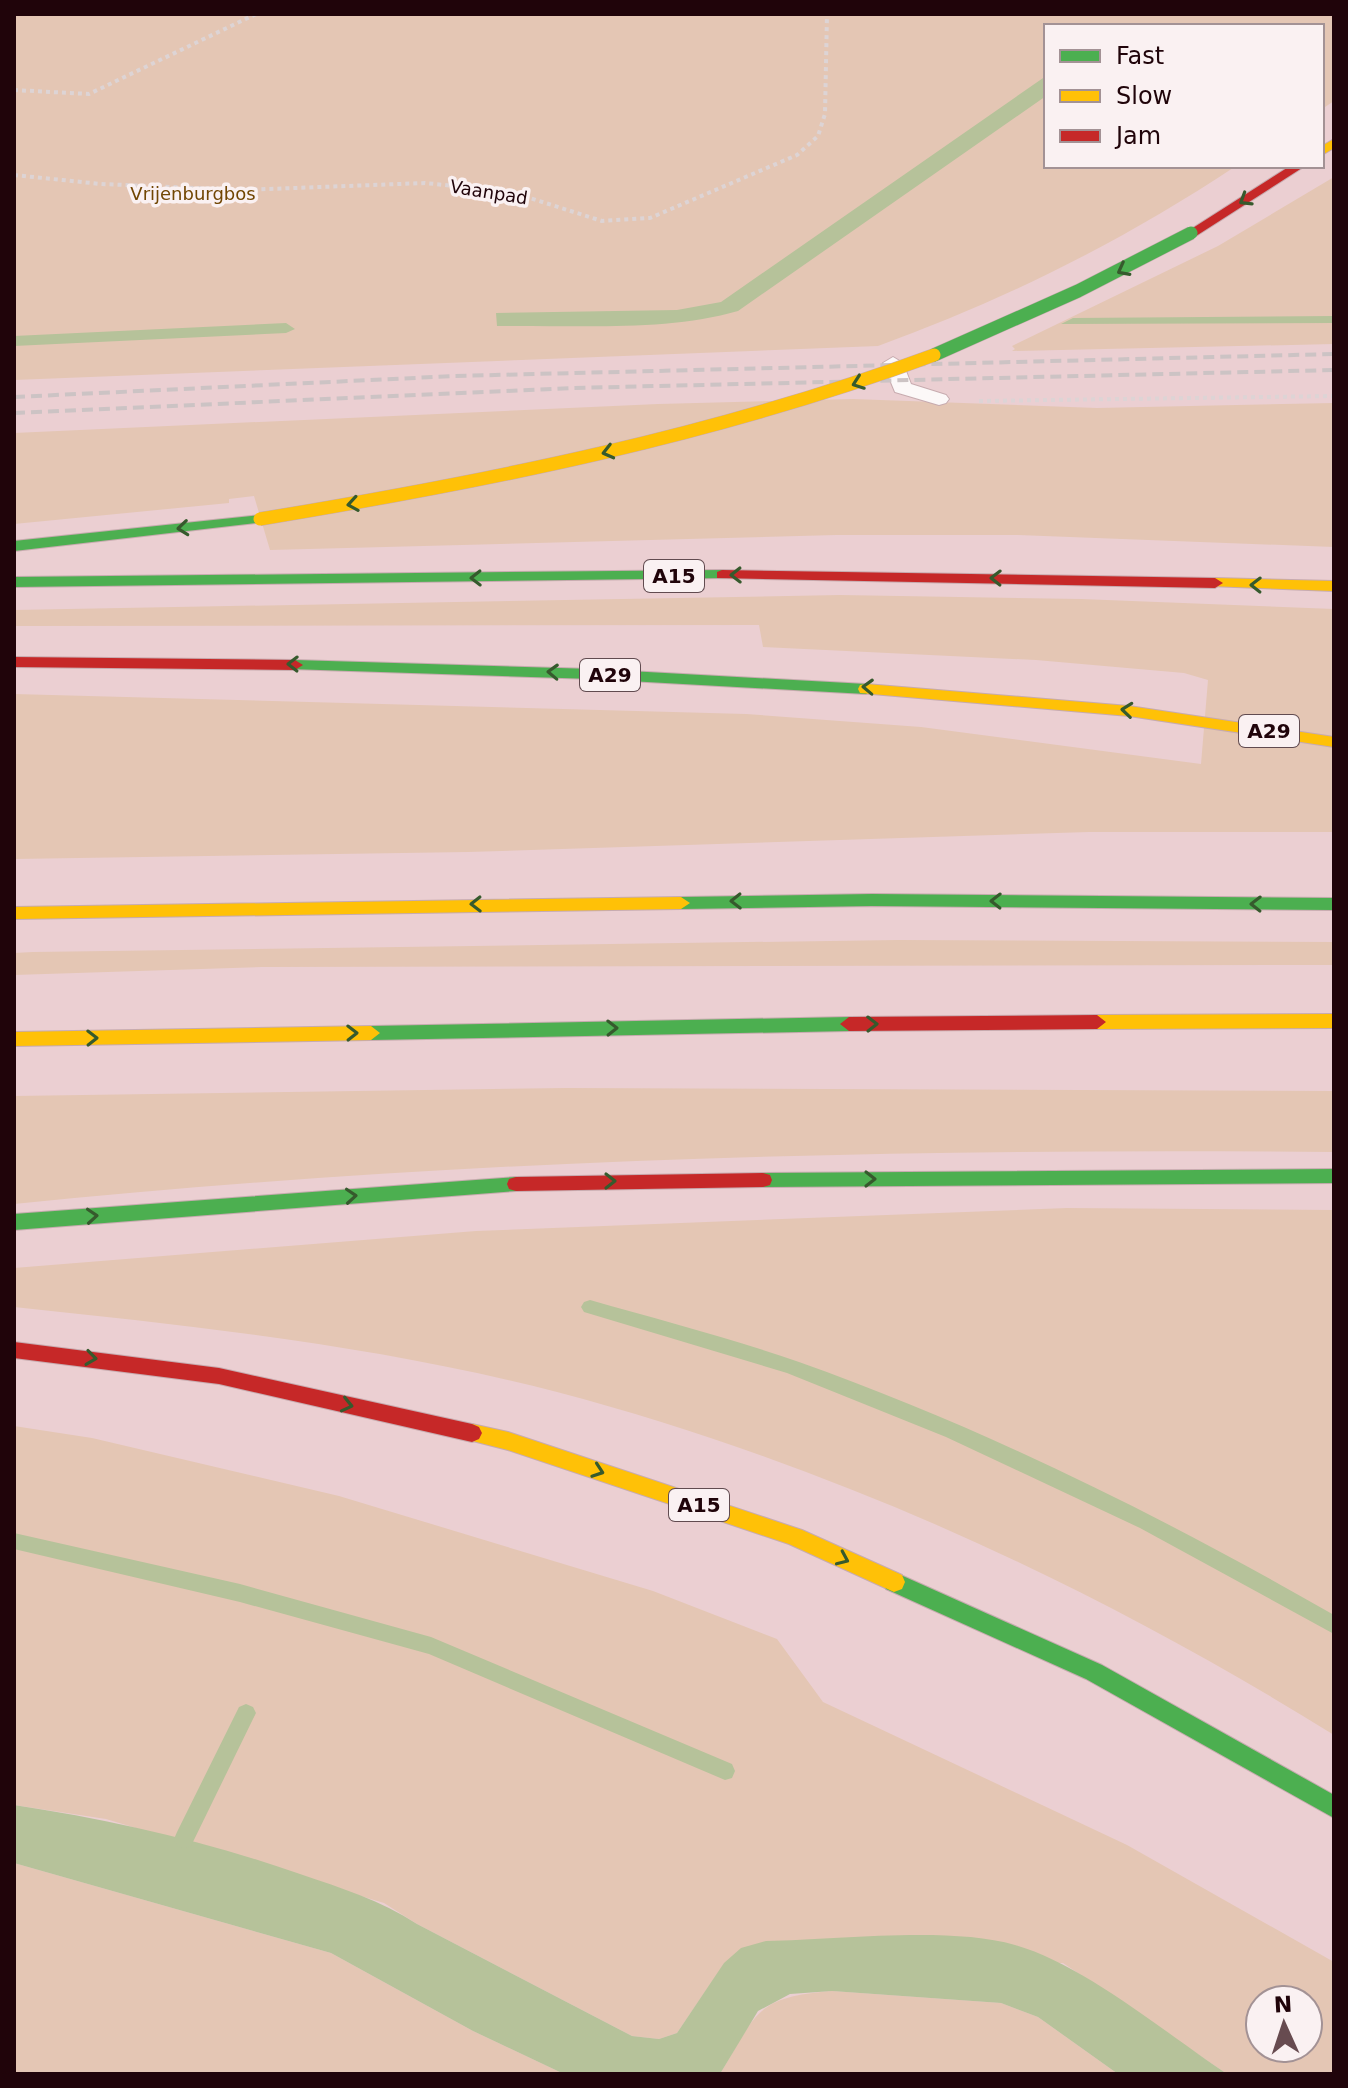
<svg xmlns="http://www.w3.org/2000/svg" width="1348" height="2088" viewBox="0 0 1348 2088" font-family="'DejaVu Sans',sans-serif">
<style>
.green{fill:#e4c6b4;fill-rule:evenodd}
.water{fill:#b6c29a}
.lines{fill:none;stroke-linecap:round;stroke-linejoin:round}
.stream{fill:#b6c29a;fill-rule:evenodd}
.lane-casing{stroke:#c7abaf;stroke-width:2}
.fast-casing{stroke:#c7abaf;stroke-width:2}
.slow-casing{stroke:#c7abaf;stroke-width:2}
.jam-casing{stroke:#c7abaf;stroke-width:2}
.path{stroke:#ddd4d5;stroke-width:4;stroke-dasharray:4 4;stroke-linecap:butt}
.lane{fill:#fcf8f8;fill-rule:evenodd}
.fast{fill:#4caf50;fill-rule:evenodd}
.slow{fill:#ffc107;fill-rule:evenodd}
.jam{fill:#c62828;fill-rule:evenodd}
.rail{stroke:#ccc3c4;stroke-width:4;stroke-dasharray:11 6;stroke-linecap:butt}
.fast-bridge-casing{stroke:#c7abaf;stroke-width:14;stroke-linecap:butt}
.slow-bridge-casing{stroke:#c7abaf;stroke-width:14;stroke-linecap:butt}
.fast-bridge{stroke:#4caf50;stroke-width:13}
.slow-bridge{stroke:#ffc107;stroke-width:13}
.oneway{stroke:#365a2d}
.labels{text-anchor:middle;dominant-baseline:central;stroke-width:7;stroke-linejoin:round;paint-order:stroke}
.far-street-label{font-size:18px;fill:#20040a;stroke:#faf1f2}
.far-park-label{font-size:18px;fill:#714603;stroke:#faf1f2}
.shield{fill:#faf1f2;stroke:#614b50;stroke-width:2}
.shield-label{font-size:20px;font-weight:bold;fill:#20040a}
</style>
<rect width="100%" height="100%" fill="#ebcfd2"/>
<!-- green -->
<path class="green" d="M14 14H1334V101L1322 109V26H1046V166H1236C1123 241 1005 300 878 346L14 380Z
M1334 177V344L1012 351 1015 349 1012 346 1218 246Z
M853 399 1097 408 1334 403V547L1018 535H836L270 550 254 496 229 499V503L14 524V433L658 404Z
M840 595 1081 599 1334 609V832H1089L468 852 14 859V694L746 714 921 727 1201 764 1208 680 1184 673 1036 660 763 647 759 625 14 626V610Z
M898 940 1334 942V965L262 967 14 975V953L33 952Z
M567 1088 1334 1091V1152C895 1148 451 1159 14 1204V1096Z
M1067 1208 1334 1210V1735C1093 1585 833 1465 557 1392 380 1346 195 1326 14 1307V1268L476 1231Z
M14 1426 92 1438 339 1496 653 1591 777 1639 823 1702 1127 1845 1334 1962V2074H1227L1063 1963 724 1964 677 2033 659 2039 632 2036 417 1924 384 1903 106 1819 14 1805ZM1260 2000H1308V2048H1260Z
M14 1863 331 1953 473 2031 564 2074H14Z
M832 1991 1001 2003 1038 2017 1118 2074H720C757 2013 755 1997 832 1991Z"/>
<!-- water -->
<path class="water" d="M1046 76V96L738 311C666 332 573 325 497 326L496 313 677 310 721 302Z
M1334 316V323L1061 324 1073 318Z
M286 323 295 329 286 333 14 346V336Z
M14 1805C112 1820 206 1841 300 1874 341 1888 380 1900 417 1924L632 2036 659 2039 677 2033 724 1963 741 1948 766 1941C837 1940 949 1926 1015 1945 1083 1964 1167 2034 1227 2074H1118L1038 2017 1001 2003 832 1991 790 1994 758 2011 720 2074H564L473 2031 331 1953 14 1863Z"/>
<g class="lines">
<!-- stream -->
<path class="stream" d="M590 1300C660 1320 730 1338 799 1362 985 1428 1163 1517 1334 1615V1634L1140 1528 946 1437 787 1373 584 1312 581 1307 584 1302Z
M14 1533 240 1584 431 1637 732 1764 735 1771 732 1778 725 1780 429 1654 240 1602 14 1549Z
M246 1704 253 1707 256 1713 253 1719 191 1846 184 1849 177 1846 174 1839 177 1832 239 1707Z"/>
<defs>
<path id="lane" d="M893 357 903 363 911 384 946 395 949 399 946 403 939 405 895 392 883 363Z"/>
<path id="fast" d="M260 515 267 519 265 522 14 551V541Z
M722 570 727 572V578L14 587V577Z
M295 660 593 669 866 684 874 689 866 694 593 679 290 669 287 665Z
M872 894 1334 898V910L872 906 681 909 672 903 681 897Z
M849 1017 858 1024 849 1031 371 1040 362 1033 371 1026Z
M1334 1169V1183L763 1187 756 1185 754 1180 756 1175 763 1173Z
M516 1177 523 1179 525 1184 523 1189 516 1191 14 1230V1214Z
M894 1572 1102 1665 1334 1795V1818L1086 1679 886 1589 883 1582 886 1575Z"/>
<path id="slow" d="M1334 139V148L1322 155V146Z
M1215 578 1334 581V591L1210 586V580Z
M866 684 1129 706 1334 737V747L1129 716 860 693 858 689 860 685Z
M681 897 690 903 681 909 14 919V907Z
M1334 1014V1028L1097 1029 1088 1022 1097 1015Z
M371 1026 380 1033 371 1040 14 1046V1032Z
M472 1424 508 1432 802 1530 902 1575 905 1582 902 1589 894 1592 789 1544 508 1450 465 1439 462 1433 465 1427Z"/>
<path id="jam" d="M1290 166H1305L1196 236 1185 233Z
M722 570 1215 578 1223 583 1215 588 717 578V572Z
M14 657 295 660 303 665 295 670 14 667Z
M1097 1015 1106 1022 1097 1029 849 1031 840 1024 849 1017Z
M763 1173 770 1175 772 1180 770 1185 763 1187 516 1191 509 1189 507 1184 509 1179 516 1177Z
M14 1342 219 1368 472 1424 479 1427 482 1433 479 1439 472 1442 219 1384 14 1358Z"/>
</defs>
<!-- lane casing -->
<use href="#lane" class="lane-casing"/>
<!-- fast casing -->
<use href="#fast" class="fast-casing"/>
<!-- slow casing -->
<use href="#slow" class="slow-casing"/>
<!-- jam casing -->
<use href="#jam" class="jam-casing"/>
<!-- path -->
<path class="path" d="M14 90 89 94 256 14
M14 175 101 184 242 190 425 183 511 192 602 221 650 218 797 155 818 136 825 114 827 14
M979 401 1334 396"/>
<!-- lane -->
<use href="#lane" class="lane"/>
<!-- fast -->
<use href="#fast" class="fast"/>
<!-- slow -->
<use href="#slow" class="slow"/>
<!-- jam -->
<use href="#jam" class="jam"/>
<!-- rail -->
<path class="rail" d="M14 397 455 376 1334 354
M14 413 573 388 1334 370"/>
<defs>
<path id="fast-bridge" d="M934 355 1078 291 1191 233"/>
<path id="slow-bridge" d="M260 519C490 481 715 436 934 355"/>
</defs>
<!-- fast-bridge casing -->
<use href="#fast-bridge" class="fast-bridge-casing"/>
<!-- slow-bridge casing -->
<use href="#slow-bridge" class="slow-bridge-casing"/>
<!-- fast-bridge -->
<use href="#fast-bridge" class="fast-bridge"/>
<!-- slow-bridge -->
<use href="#slow-bridge" class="slow-bridge"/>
</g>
<!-- one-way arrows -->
<defs><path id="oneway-chevron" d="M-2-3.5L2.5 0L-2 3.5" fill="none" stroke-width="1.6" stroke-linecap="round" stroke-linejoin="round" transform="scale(2)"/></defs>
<g class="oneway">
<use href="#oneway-chevron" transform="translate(1245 200) rotate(148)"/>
<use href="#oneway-chevron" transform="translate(1123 270) rotate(152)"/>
<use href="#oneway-chevron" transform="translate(858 383) rotate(160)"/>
<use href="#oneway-chevron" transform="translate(608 452) rotate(166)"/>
<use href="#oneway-chevron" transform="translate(353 504) rotate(171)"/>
<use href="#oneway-chevron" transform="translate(183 528) rotate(174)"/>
<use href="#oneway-chevron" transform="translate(736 575) rotate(179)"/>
<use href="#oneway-chevron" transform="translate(476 578) rotate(179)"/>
<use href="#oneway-chevron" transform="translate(996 578) rotate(-179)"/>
<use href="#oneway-chevron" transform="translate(1256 585) rotate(-179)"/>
<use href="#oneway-chevron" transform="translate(293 664) rotate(-179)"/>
<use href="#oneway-chevron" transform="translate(553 672) rotate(-178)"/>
<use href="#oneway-chevron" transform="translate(868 687) rotate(-178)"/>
<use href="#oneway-chevron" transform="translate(1127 710) rotate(-174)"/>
<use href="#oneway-chevron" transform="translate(736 901) rotate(179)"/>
<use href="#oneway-chevron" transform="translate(996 901) rotate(-179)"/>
<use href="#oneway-chevron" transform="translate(476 904) rotate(179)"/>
<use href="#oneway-chevron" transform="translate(1256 904) rotate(-179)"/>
<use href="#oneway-chevron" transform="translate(872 1024) rotate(-1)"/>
<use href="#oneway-chevron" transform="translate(612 1028) rotate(-1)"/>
<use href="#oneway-chevron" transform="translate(352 1033) rotate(-1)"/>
<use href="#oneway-chevron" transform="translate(92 1038) rotate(-1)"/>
<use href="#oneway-chevron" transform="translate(870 1179)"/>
<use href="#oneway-chevron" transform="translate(610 1181)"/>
<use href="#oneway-chevron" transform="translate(351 1196) rotate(-4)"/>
<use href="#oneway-chevron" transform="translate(92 1216) rotate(-4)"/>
<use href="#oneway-chevron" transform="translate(91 1358) rotate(8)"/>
<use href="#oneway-chevron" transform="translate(347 1405) rotate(13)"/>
<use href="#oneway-chevron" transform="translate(598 1471) rotate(19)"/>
<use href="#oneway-chevron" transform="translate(843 1559) rotate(24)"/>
</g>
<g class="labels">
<!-- far-street labels -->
<g class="far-street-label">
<text transform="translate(489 192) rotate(9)">Vaanpad</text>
</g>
<!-- far-park labels -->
<g class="far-park-label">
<text x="193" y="193">Vrijenburgbos</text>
</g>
<!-- shield labels -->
<g class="shield">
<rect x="644" y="560" width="60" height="32" rx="6"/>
<rect x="580" y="659" width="60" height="32" rx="6"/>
<rect x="1239" y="715" width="60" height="32" rx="6"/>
<rect x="669" y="1489" width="60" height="32" rx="6"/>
</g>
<g class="shield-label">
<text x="674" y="576">A15</text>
<text x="610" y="675">A29</text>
<text x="1269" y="731">A29</text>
<text x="699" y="1505">A15</text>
</g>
</g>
<!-- border -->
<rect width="1348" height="2088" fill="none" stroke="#20040a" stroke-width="32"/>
<!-- legend -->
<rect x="1044" y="24" width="280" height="144" fill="#faf1f2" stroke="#a39295" stroke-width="2"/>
<rect x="1060" y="50" width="40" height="12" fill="#4caf50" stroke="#a39295" stroke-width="2"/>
<text x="1116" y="64" font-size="24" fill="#20040a">Fast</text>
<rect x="1060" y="90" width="40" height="12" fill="#ffc107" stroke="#a39295" stroke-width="2"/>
<text x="1116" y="104" font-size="24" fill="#20040a">Slow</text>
<rect x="1060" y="130" width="40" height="12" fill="#c62828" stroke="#a39295" stroke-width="2"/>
<text x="1116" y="144" font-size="24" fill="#20040a">Jam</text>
<!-- north arrow -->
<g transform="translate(1284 2024) rotate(357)"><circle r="38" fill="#faf1f2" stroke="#a39295" stroke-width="2"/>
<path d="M0-6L14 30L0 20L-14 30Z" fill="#674b50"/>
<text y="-12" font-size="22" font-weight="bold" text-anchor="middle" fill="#20040a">N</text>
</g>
</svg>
